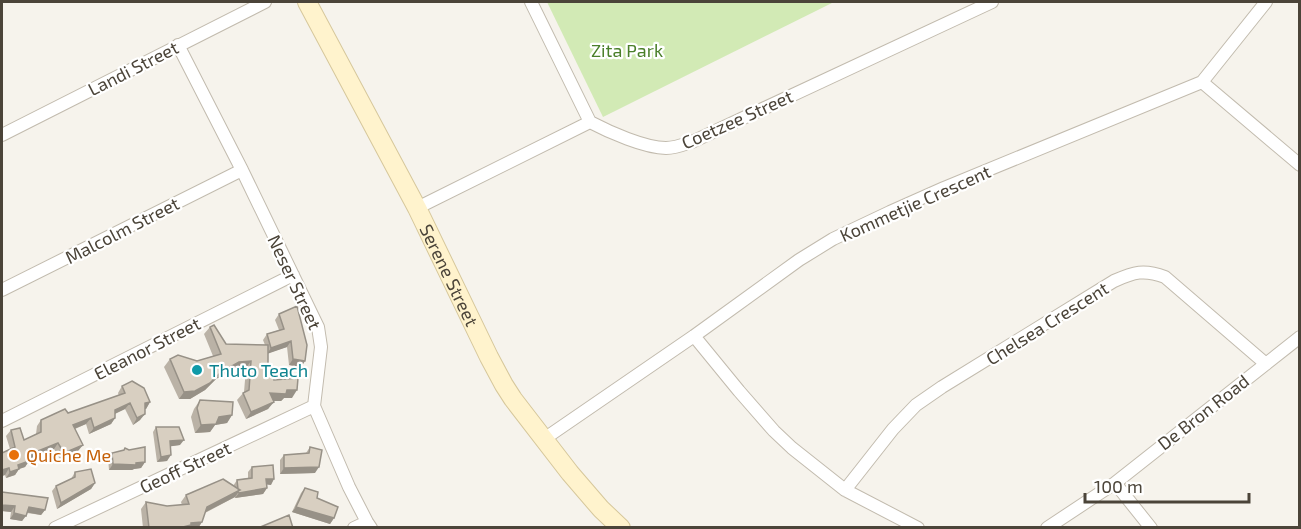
<svg xmlns="http://www.w3.org/2000/svg" width="1301" height="529" viewBox="0 0 1301 529" font-family="'Exo 2',sans-serif">
<style>
.green{fill:#d2eab5}
.lines{fill:none;stroke-linecap:round;stroke-linejoin:round}
.street-casing{stroke:#c2bbae;stroke-width:14}
.secondary-casing{stroke:#d6c79b;stroke-width:20}
.street{stroke:#fff;stroke-width:12}
.secondary{stroke:#fff3cd;stroke-width:18}
.wall{fill:#bab2a6}
.shaded-wall{fill:#979187}
.building{fill:#d8cfc1;stroke:#979187;stroke-width:1.5}
.culture-dot{fill:#0f9aa8;stroke:#fff;stroke-width:2}
.food-dot{fill:#e8710a;stroke:#fff;stroke-width:2}
.labels{text-anchor:middle;dominant-baseline:central;stroke-width:4.5;stroke-linejoin:round;paint-order:stroke}
.park-label{font-size:18px;fill:#4a7f2a;stroke:#fff}
.street-label{font-size:18px;fill:#4b4439;stroke:#fff}
.culture-label{font-size:18px;fill:#0d838f;stroke:#fff;text-anchor:start}
.food-label{font-size:18px;fill:#c56008;stroke:#fff;text-anchor:start}
</style>
<rect width="100%" height="100%" fill="#f6f3ec"/>
<!-- green -->
<path class="green" d="M547 2H834L603 117Z"/>
<g class="lines">
<defs>
<path id="street" d="M531 2 590 122
M178 45 242 170 318 327 321 347 314 406 349 487 367 522 371 528
M1202 82 1300 165
M590 122C609 132 645 148 666 148 676 148 685 144 694 141L992 2
M2 135 265 2
M417 208 590 122
M2 290 242 170
M694 336 739 391 774 431 792 448 845 490 918 528
M2 421 293 275
M544 439 694 336 799 260 833 239 890 212 944 188 1202 82 1266 2
M1115 483 1151 528
M845 490 893 429 916 405 942 387 1114 281C1134 272 1144 269 1165 277L1266 364
M55 528 314 406
M354 528 367 522
M1047 528 1115 483 1300 337"/>
<g id="secondary">
<path id="s1" d="M307 2 417 208 489 357 504 385 513 399 570 473 601 509 621 528"/>
</g>
</defs>
<!-- street casing -->
<use href="#street" class="street-casing"/>
<!-- secondary casing -->
<use href="#secondary" class="secondary-casing"/>
<!-- street -->
<use href="#street" class="street"/>
<!-- secondary -->
<use href="#secondary" class="secondary"/>
</g>
<!-- wall -->
<path class="wall" d="M279 314 305 361 301 367 289 365 287 347 268 353V375L274 380 292 398H284L281 401H273L268 409 246 419 237 400 244 392 246 368 234 369 216 379 205 390 190 399H179L164 367 170 359 197 361 213 356 204 334 210 327 226 344 265 345 263 340 267 334 279 330 275 320Z
M122 386 150 402 146 409H145L140 420 133 425 125 409 115 414V418L111 424 89 434 86 424 75 429 78 451 60 459 54 449 29 459V461L25 467 19 469 15 475 6 478 5 475 2 476V453L10 449 6 436 11 430 24 440 36 434 37 426 41 420 68 413 119 396 118 393Z
M200 400 232 415 227 423 215 425 210 432 195 433 191 417 194 409Z
M156 427 180 445 171 446 167 461 157 462 153 432Z
M310 447 315 473 280 474V460L284 455 306 453Z
M112 453 145 462 141 468 134 469 132 470H109L108 459Z
M252 467 271 485 267 484V488L263 494 235 498V497L205 513 202 522 198 528H143L141 509 146 502 167 506 182 505 181 502 186 495 233 486 237 480 248 478V472Z
M75 472 95 483 91 489 57 509 52 491 56 486 71 479Z
M305 488 317 498 334 518 330 524 292 512 301 493Z
M2 492 45 510 41 515 27 513 22 521 10 519 11 512 2 511Z"/>
<!-- shaded-wall -->
<path class="shaded-wall" d="M291 341 287 347 267 354 271 348Z
M293 359 305 361 301 367 289 365Z
M251 361 246 368 234 369 216 379 205 390 190 399H179L184 392 239 362Z
M287 390H297L292 398H284L281 401H265L270 393Z
M150 402 146 409H140L145 403Z
M274 402 268 409 246 419 251 412Z
M130 403 125 409 110 416 115 410Z
M145 414 140 420 133 425 137 418Z
M232 415 227 423 215 425 210 432 195 433 201 425 219 417Z
M91 418 86 424 69 431 73 425Z
M115 418 111 424 89 434 94 428Z
M184 440 180 445 166 447 170 441Z
M58 443 54 449 23 461 28 455Z
M83 445 78 451 60 459 64 453Z
M171 455 167 461 157 462 161 457Z
M29 461 25 467 19 469 15 475 6 478 10 472 18 465Z
M145 462 141 468 134 469 132 470H109L113 464Z
M319 467 315 473 280 474 284 468Z
M9 468 5 475 2 476V470Z
M266 479H274L271 485 262 484Z
M95 483 91 489 57 509 61 503Z
M267 488 263 494 235 498 239 493Z
M240 490 235 497 202 514 207 507Z
M2 505 15 506 11 512 2 511Z
M29 507 45 510 41 515 25 512Z
M296 507 334 518 330 524 292 512Z
M14 513 26 516 22 521 10 519Z
M202 522 198 528H179L191 523Z"/>
<!-- building -->
<path class="building" d="M297 306 307 345 305 361 293 359 291 341 271 348 267 334 284 329 279 314Z
M214 325 226 344 268 345V375H274V380L298 378 297 390H287L286 394 270 393 274 402 251 412 243 393 249 390 251 361 239 362 221 372 210 383 195 391 184 392 170 359 178 355 197 361 221 354 210 327Z
M132 381 144 388 150 402 145 403V414L137 418 130 403 115 410V418L94 428 91 418 73 425 83 445 64 453 58 443 28 455 29 461 18 465 19 469 10 472 9 468 2 470V453L15 447 11 430 20 428 24 440 41 432V420L65 409 68 413 125 393 122 386Z
M200 400 233 402 232 415 219 417 216 424 201 425 197 408Z
M156 427H179L184 440 170 441 171 455 161 457Z
M145 447V462L136 463V465L113 464 112 453 124 450 125 448 129 450Z
M310 447 322 450 319 467 284 468V455L309 453Z
M273 465 274 479H266L267 488 239 493 238 491 240 490 238 489 237 480 252 478V467Z
M91 469 95 483 61 503 56 486 75 477V472Z
M223 479 240 490 207 507 202 522 191 523V525L179 528H149L146 502 167 506 189 504 186 495Z
M305 488 318 492 317 498 338 507 334 518 296 507Z
M2 492 48 498 45 510 29 507 26 516 14 513 15 506 2 505Z
M289 515 293 528H258Z"/>
<!-- markers -->
<circle class="culture-dot" cx="197" cy="370" r="6"/>
<circle class="food-dot" cx="14" cy="455" r="6"/>
<g class="labels">
<!-- park labels -->
<g class="park-label">
<text x="627" y="50">Zita Park</text>
</g>
<!-- street labels -->
<g class="street-label">
<text transform="translate(133 68) rotate(-27)">Landi Street</text>
<text transform="translate(737 119) rotate(-24)">Coetzee Street</text>
<text transform="translate(915 203) rotate(-24)">Kommetjie Crescent</text>
<text transform="translate(122 230) rotate(-27)">Malcolm Street</text>
<text stroke="none"><textPath href="#s1" startOffset="308">Serene Street</textPath></text>
<text transform="translate(295 282) rotate(65)">Neser Street</text>
<text transform="translate(1047 323) rotate(-32)">Chelsea Crescent</text>
<text transform="translate(147 348) rotate(-27)">Eleanor Street</text>
<text transform="translate(1203 412) rotate(-38)">De Bron Road</text>
<text transform="translate(185 467) rotate(-25)">Geoff Street</text>
</g>
<!-- culture labels -->
<g class="culture-label">
<text x="209" y="370">Thuto Teach</text>
</g>
<!-- food labels -->
<g class="food-label">
<text x="26" y="455">Quiche Me</text>
</g>
</g>
<!-- border -->
<rect width="1301" height="529" fill="none" stroke="#4b4439" stroke-width="6"/>
<!-- scale -->
<path d="M1085 493v9h164v-9" fill="none" stroke="#4b4439" stroke-width="3"/>
<text x="1094" y="493" font-size="18" fill="#4b4439" stroke="#ffffff" stroke-width="4.5" paint-order="stroke">100 m</text>
</svg>
